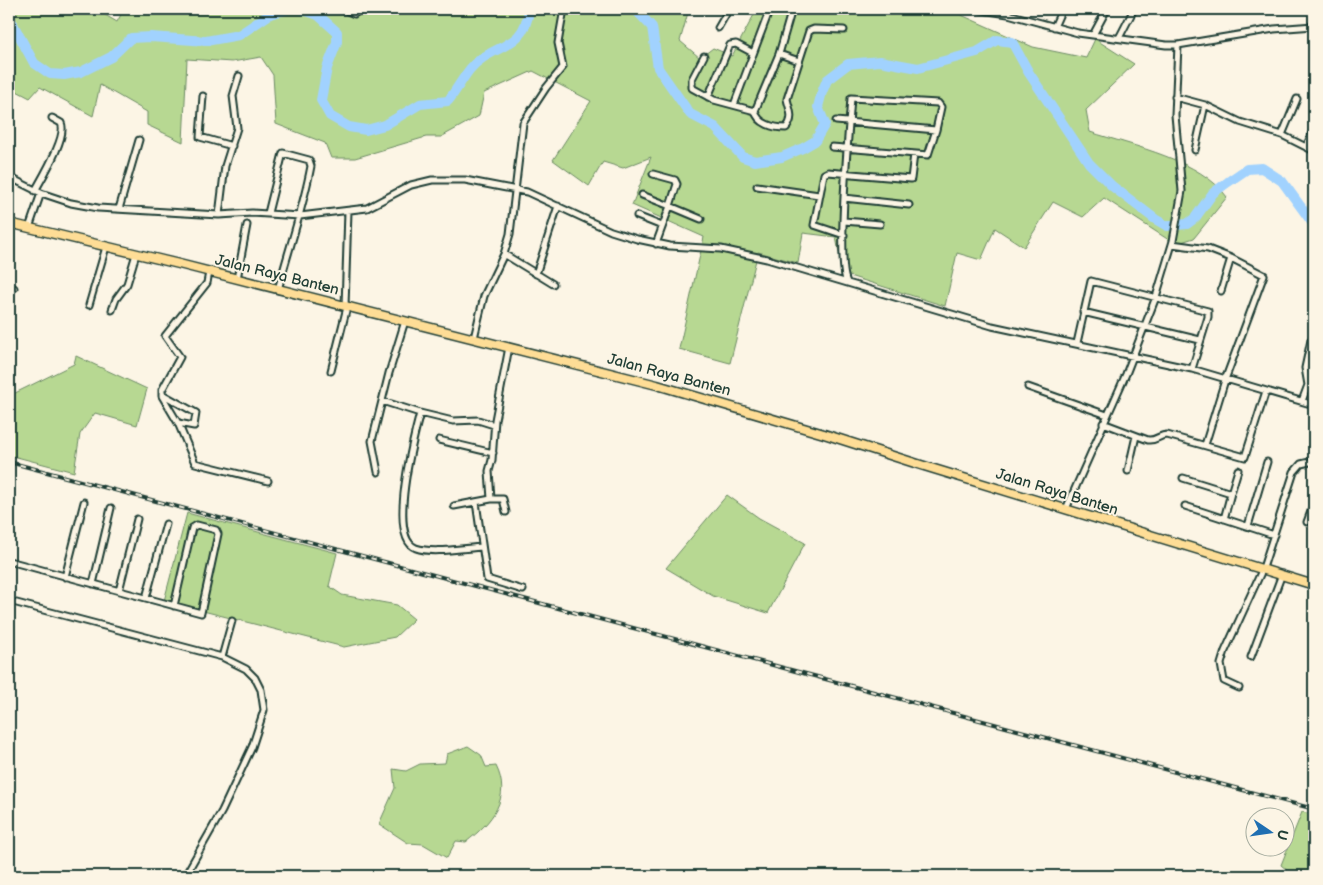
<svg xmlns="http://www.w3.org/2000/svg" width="1323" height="885" viewBox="0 0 1323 885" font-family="'Balsamiq Sans',sans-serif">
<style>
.green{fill:#b7d892;stroke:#6b8a63}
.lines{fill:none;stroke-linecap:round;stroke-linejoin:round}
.river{stroke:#a1d2fe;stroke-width:10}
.minor-casing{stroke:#1f3d34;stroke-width:9}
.primary-casing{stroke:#1f3d34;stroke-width:11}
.minor{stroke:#fcf5e5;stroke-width:5}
.primary{stroke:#fedd96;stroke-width:8}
.rail-casing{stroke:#1f3d34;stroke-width:4}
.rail{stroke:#fcf5e5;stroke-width:2;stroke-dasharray:5.5;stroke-linecap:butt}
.labels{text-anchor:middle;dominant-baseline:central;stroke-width:4;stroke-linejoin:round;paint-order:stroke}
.street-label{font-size:15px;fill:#1f3d34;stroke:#fcf5e5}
</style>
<rect width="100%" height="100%" fill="#fcf5e5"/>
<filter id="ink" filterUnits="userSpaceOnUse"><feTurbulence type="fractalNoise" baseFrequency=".02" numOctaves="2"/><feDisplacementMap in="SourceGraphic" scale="10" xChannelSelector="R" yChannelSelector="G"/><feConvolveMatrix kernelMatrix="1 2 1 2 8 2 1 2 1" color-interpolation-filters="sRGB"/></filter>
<g filter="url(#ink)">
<!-- green -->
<path class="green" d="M9 9H95L117 22 124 9H689L680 41 700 58 713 48 732 56 757 9H948L1033 47 1086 58 1095 39 1134 64 1086 110 1090 132C1133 146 1201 160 1227 197L1194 238 1175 244 1104 198 1083 217 1053 202 1024 247 995 228 981 260 957 253 945 306 843 274 836 237 803 233 798 263 758 252 730 363 679 349 704 237 632 205 651 157 623 168 603 162 589 186 553 160 591 101 533 71 484 93 479 116 441 137H426L355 158H331L325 143 276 124 273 75 261 57 232 62 187 59 183 142 147 125V112L100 85 93 116 40 87 30 98 9 87Z
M76 356 147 389 137 425 95 413 80 434 74 472 9 455V396L74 364Z
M727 495 759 518 805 543 768 613 713 596 666 568Z
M187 513 337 553 329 586 342 595 397 605 414 619 395 637 344 647 164 601Z
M468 746 481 755 486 767 496 766C512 798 492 822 466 842L456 841 447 858 423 844 408 843 379 824 395 788 393 769 406 771 420 764 445 763 447 754Z
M1302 812 1314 815V876H1294L1281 865Z"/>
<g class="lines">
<!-- river -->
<path class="river" d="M301 9 318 15 337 32V42L327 68 321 100 330 116 349 127 366 130 385 125 420 104 448 101C456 91 462 79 470 69 492 43 525 51 529 9
M635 9 652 27 658 68 690 114 715 127 743 157 755 161 782 157 803 148 815 141 825 124 818 107 822 92 827 80 848 64 880 61 918 68 977 52 997 40 1012 42 1029 73 1089 163 1112 186 1155 219 1167 226 1187 224 1195 218 1213 193 1228 182 1247 169 1262 168 1282 181 1314 225
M9 17 34 63 50 74 64 75 81 72 111 57 131 38 151 37 206 41 239 35 270 14 289 9"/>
<defs>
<path id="minor" d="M343 9 354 14 361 9
M976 9 1008 14 1078 33 1166 45H1178L1274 29 1314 26
M1054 27 1062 9
M718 28 729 9
M1093 35 1107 9
M1119 38 1134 9
M779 54 799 61
M704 56 692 79V88L714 100 755 111C758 124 774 128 786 128 795 118 789 109 787 99L809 31 814 29 844 30
M203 96 200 137 232 146
M708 97 730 45 736 44 753 53
M1175 97 1205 105 1240 122 1282 135 1314 151
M734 105 770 9
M755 111 779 54 792 9
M1282 135 1297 99
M832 147 928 155 936 130 836 121
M1306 147 1314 129
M1195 150 1205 105
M9 177 41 193 71 203 98 208 219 215 252 213 300 216 367 208 411 185 432 180H465L527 192 611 231 637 239 670 246 721 249 767 259 992 326 1192 369 1314 405
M757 186 819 195
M35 191C42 178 68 136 61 123L52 118
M642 195 670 206 677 184 675 180 653 174
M844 198 909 205
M119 209 139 140
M268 213 283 153 309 160 311 166C303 209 289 248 278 290
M219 215 225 166 237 128 233 96 239 76
M637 216 662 226
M844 221 880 224
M29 228 41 193
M844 235 814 225 824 174 828 172 911 179 914 154
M656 244 670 206 701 219
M1172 244 1208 249 1231 258
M504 254 553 284
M209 272 207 283 165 336 180 357 162 390V396L178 423 195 463 268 481
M536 274 558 206
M237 279 247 225
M847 282C836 263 849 128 851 98L938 103 941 107 936 130
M9 287 14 288
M89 305 106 247
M345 307 348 211
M112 310 116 299 127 284 136 254
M1083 312 1200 340
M474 338 484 296 504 254 510 234 523 123 546 88 563 67 558 43 564 9
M1077 343 1091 281 1208 311V317L1192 369
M331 371 347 307
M1028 387 1107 415
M162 394 196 413 194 426 178 423
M382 401 420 413C414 436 387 538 416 548 432 554 464 548 482 547
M1302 401 1308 385 1305 368 1311 340
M420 413 453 421 478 420 494 425
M1103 423 1148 440C1156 441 1159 435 1167 435L1245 457 1266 391
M439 440 493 453
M1205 445 1225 380 1264 275 1231 258 1221 291
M1128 471 1136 436
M378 472 372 441 389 373 405 321
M1183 478 1231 493 1224 519
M1231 493 1238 470
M491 499H503L506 512
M476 502 487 579 523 590
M454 506 491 499 489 471 492 460 495 420 509 347
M1185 506 1274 535
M1066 509 1126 374 1156 297 1173 241 1182 191 1175 115 1178 45
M1307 522 1314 503
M1248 526 1267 462
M9 561 201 613 218 534 216 530 197 525 192 528 174 606
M65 577 84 502
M93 584 111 508
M119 591 137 519
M146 598 166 524
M9 601 222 657 232 621
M1251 657 1282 574
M1239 688 1224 681 1221 664 1225 651 1263 568 1294 472 1301 464 1314 461
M185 876 222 811 252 747 264 710 261 690 255 678 246 669 222 657
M1178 876 1179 875"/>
<path id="primary" d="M9 223 179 264 657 385 824 434 921 465 1314 585"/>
</defs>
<!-- minor casing -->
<use href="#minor" class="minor-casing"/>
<!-- primary casing -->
<use href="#primary" class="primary-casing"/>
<!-- minor -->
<use href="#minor" class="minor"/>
<!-- primary -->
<use href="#primary" class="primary"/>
<defs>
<path id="rail" d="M9 462 1314 809"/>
</defs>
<!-- rail casing -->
<use href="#rail" class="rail-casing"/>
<!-- rail -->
<use href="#rail" class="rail"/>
</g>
</g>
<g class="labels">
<!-- street labels -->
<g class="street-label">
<text transform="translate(277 275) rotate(14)">Jalan Raya Banten</text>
<text transform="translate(669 375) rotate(15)">Jalan Raya Banten</text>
<text transform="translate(1057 492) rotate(17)">Jalan Raya Banten</text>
</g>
</g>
<!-- margin -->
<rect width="1323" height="885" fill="none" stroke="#fcf5e5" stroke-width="30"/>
<rect x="15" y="15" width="1293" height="855" fill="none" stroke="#1f3d34" stroke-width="2" filter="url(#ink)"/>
<!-- north arrow -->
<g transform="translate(1270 832) rotate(103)"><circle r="24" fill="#fcf5e5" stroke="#a4ab9e"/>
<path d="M0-4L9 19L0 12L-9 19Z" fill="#1f6fb2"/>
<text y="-8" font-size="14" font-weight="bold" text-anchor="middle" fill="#1f3d34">U</text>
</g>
</svg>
